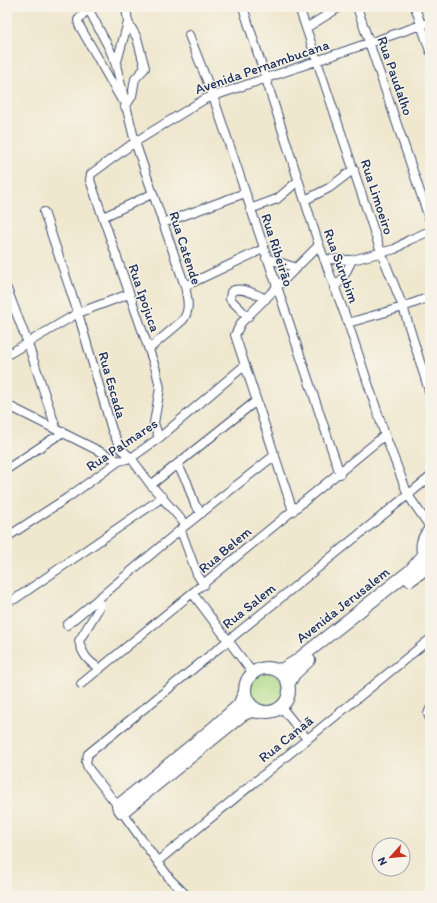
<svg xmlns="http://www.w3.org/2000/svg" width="437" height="903" viewBox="0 0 437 903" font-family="Itim,sans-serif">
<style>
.green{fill:#afda86;stroke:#658472}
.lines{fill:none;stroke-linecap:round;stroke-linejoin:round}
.street-casing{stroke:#3b4b6f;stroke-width:10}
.secondary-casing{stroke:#3b4b6f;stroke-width:14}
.street{stroke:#fff;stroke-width:8}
.secondary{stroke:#fff;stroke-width:12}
.labels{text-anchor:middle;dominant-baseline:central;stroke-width:3;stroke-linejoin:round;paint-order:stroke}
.street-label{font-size:14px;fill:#1b2f5e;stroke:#f7f3e8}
</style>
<rect width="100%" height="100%" fill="#f7f3e8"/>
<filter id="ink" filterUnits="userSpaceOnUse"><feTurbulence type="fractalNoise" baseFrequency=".025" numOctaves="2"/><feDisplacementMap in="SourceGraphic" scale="8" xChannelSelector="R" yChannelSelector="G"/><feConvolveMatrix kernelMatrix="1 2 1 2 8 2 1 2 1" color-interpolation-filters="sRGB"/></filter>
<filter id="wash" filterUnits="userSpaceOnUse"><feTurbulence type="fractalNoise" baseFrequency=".012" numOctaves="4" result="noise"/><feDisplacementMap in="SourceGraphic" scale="16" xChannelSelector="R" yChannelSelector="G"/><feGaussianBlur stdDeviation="0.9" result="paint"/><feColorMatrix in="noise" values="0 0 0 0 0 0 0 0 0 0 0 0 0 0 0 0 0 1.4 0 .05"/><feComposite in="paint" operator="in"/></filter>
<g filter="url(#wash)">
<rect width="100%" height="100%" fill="#efe7ce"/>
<!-- green -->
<path class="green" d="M247 692a19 19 0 1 1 38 0a19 19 0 1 1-38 0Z"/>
</g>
<g filter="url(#ink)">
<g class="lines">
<defs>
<path id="street" d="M89 7 78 20 79 25 121 99
M243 7 319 245 348 323 385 435 408 495 430 527
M299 7 381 252 403 307 430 394
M357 7 430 221
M415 7 430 51
M88 8 110 50 116 65 135 142 185 286C187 298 191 309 183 320L149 349
M306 28 340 7
M189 35 213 96 340 474
M116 65 128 22 126 7
M125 107 132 96 135 79 145 68 137 38 128 22
M305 200 329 188 354 169
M250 209 277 199 298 181
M44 212 78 313 112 430 121 449 131 458 151 485 186 525
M103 217 152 194
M163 223 245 193
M266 258 297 268
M324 259 352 260 395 249 409 240 430 231
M185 286 263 249
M334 288 343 278 352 260
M7 289 27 341 56 428
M248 317 230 299 231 292C240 285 257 295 266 299
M348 323 403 307 430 297
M7 355 78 313 129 294
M7 405 119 461
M159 438 154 423 160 388 156 370 90 180 91 174 135 142 205 99 430 22
M177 464 187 482 195 505 202 513
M7 469 63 432
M151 485 256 401
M293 511 235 335 241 323 319 245
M181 531 197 574 204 585
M7 537 67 498 119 461 131 458 159 438 244 366
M193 594 252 672
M7 597 11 600 15 599 163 497
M99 598V608L79 641C83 656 88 661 100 669
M67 625 186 525 275 455
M81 684 385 435
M282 708 307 739
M430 709 428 714 430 719
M118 806 88 768 86 762 88 754 430 477
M122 812 170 879 187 896
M158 861 430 639"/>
<path id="secondary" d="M427 562C420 550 421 540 430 530
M410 580 425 569 430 568
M245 690a22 22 0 1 1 44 0a22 22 0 1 1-44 0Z
M276 670 283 669 295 662 410 571 423 556
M288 685 294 674 309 660
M244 694 239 705 211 730 118 806 122 812 242 715 251 711 259 712"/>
</defs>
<!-- street casing -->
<use href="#street" class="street-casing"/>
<!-- secondary casing -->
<use href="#secondary" class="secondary-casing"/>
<!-- street -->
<use href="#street" class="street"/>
<!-- secondary -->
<use href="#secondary" class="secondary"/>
</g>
</g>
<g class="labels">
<!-- street labels -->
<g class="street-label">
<text transform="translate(262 67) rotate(-19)">Avenida Pernambucana</text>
<text transform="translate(395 76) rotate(71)">Rua Paudalho</text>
<text transform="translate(377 197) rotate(72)">Rua Limoeiro</text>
<text transform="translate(185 248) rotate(72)">Rua Catende</text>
<text transform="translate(277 250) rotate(72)">Rua Ribeirão</text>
<text transform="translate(341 266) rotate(70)">Rua Surubim</text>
<text transform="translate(144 298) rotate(71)">Rua Ipojuca</text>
<text transform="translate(112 385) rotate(74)">Rua Escada</text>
<text transform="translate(122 445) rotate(-34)">Rua Palmares</text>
<text transform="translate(225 550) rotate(-40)">Rua Belem</text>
<text transform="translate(343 605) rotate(-38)">Avenida Jerusalem</text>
<text transform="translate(249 606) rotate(-39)">Rua Salem</text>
<text transform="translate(286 739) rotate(-39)">Rua Canaã</text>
</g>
</g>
<!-- margin -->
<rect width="437" height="903" fill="none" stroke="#f7f3e8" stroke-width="24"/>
<!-- north arrow -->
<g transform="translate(391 857) rotate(243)"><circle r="19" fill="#f7f3e8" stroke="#9fa5b1"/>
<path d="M0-3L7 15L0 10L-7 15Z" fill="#c8321e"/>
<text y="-6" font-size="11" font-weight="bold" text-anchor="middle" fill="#1b2f5e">N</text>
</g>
</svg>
